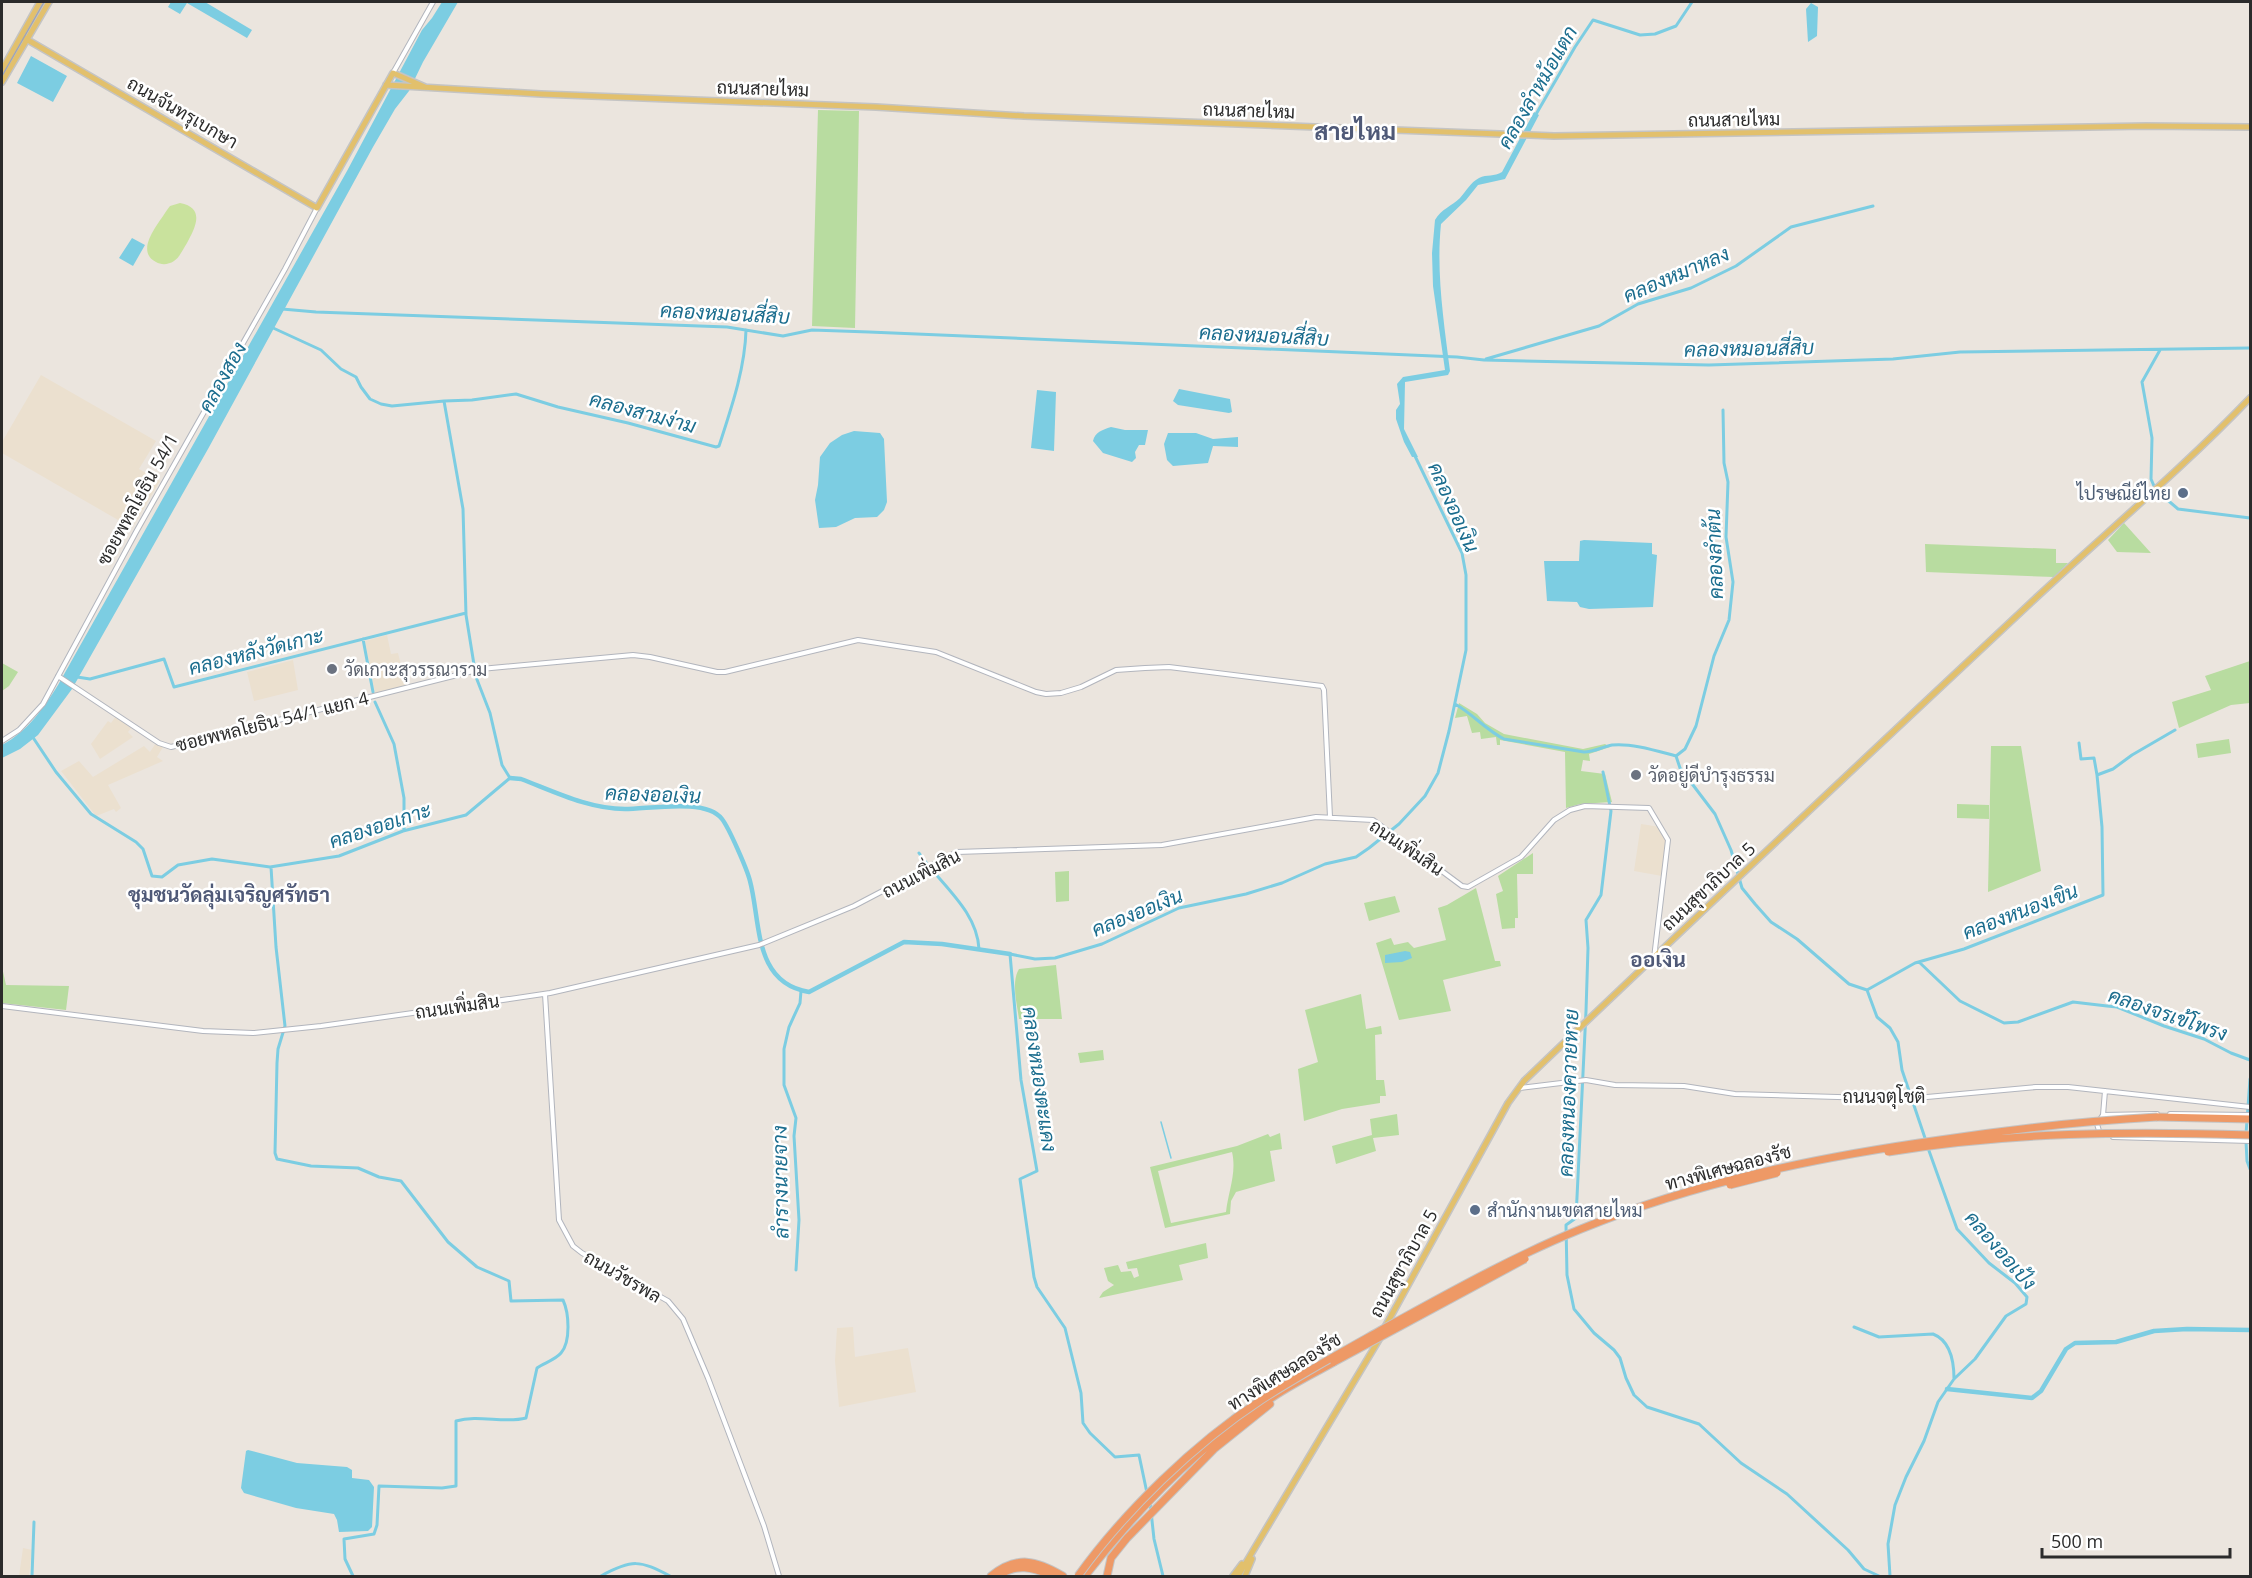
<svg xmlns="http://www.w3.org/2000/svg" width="2252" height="1578" viewBox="0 0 2252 1578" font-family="'Open Sans',Sarabun,sans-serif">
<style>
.education{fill:#ebe0cf}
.green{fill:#b8dca0;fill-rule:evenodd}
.pitch{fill:#c9e29d}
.water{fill:#7ccde2}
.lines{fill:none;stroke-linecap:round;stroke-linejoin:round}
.stream{stroke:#7ccde2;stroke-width:1.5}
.canal{stroke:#7ccde2;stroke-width:3}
.river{stroke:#7ccde2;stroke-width:4.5}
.minor-casing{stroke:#b2b5bd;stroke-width:6}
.major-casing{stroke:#c4c4c4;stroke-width:8}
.highway-casing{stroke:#c4c4c4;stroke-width:9}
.minor{stroke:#fff;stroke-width:4}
.major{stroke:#e2c06c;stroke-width:5}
.highway{stroke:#e96;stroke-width:7}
.rail{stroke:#a1a5b3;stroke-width:1.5}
.highway-bridge-casing{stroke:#c4c4c4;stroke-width:9;stroke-linecap:butt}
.highway-bridge{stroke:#e96;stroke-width:7}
.service-dot{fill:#5c6f8a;stroke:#fff;stroke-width:2}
.worship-dot{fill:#6b7280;stroke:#fff;stroke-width:2}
.labels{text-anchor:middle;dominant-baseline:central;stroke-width:5;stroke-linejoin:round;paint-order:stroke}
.street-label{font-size:18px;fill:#2b2b2b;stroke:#fff}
.service-label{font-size:18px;fill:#4e5e75;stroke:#fff;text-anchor:end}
.worship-label{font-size:18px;fill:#5b616d;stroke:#fff;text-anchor:start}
.water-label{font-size:20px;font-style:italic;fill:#1b6d8e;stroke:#fff}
.neighbourhood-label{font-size:20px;font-weight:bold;fill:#4f5977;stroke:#fff}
.quarter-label{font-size:21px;font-weight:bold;fill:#4f5977;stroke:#fff}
.district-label{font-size:24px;font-weight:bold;fill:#4f5977;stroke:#fff}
</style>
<rect width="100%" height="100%" fill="#ebe5de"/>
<!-- education -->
<path class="education" d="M41 375 156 441 139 469 160 481 132 528 2 453V442Z
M387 635 391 654 398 653 406 686 375 693 365 641Z
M293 660 298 690 254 701 247 672Z
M116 716 132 727 128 732 133 737 100 759 91 744 108 721 111 723Z
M156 743 163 747 157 757 163 761 108 785 121 808 116 812 114 809 96 816 61 771 79 761 93 777 144 746 150 752Z
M1641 824 1660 827 1667 841 1662 876 1634 871Z
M853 1327 855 1357 908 1348 916 1392 839 1407 835 1361 837 1328Z
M23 1548 32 1550 29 1576H19Z"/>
<!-- green -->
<path class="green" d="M818 110 859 111 855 328 812 326Z
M2124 523 2151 553 2117 552 2108 540Z
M1925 544 2056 549V563H2068L2054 577 1926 572Z
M2250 661V703L2231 705 2179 728 2172 702 2211 690 2205 676Z
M2 663 18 672 9 686 2 691Z
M1459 703 1477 714 1485 723 1504 734 1583 749 1605 744 1610 747 1589 754 1590 761 1583 760 1581 771 1605 774 1612 802 1580 804 1566 808 1565 752 1500 740V745H1497L1496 737 1481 739 1480 732 1472 733 1467 716 1455 718Z
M2229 739 2231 753 2198 758 2196 744Z
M1991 746H2021L2041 871 1988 892Z
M1957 804 1989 805V819L1957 818Z
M1533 853V874H1517L1518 918H1515V928L1502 929 1496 894 1503 891 1498 876Z
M1069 871V901L1056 902 1055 872Z
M1476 888 1495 961H1500L1501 966 1443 980 1451 1011 1399 1020 1376 943 1391 938 1394 945 1408 942 1414 948 1446 940 1438 908 1447 905Z
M1395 896 1400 912 1369 921 1364 903Z
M1056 965 1062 1019H1019C1017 1004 1011 982 1019 969Z
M2 967 6 985 69 986 66 1010 2 1003Z
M1361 994 1366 1029 1381 1026 1382 1034 1375 1035 1376 1080H1384L1386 1096H1380V1103L1342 1109 1304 1121 1298 1069 1318 1062 1305 1010Z
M1103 1050 1104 1060 1080 1063 1078 1053Z
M1397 1114 1399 1135 1373 1138 1376 1151 1336 1164 1332 1146 1372 1135 1370 1119Z
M1280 1133 1282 1149 1270 1151 1275 1181 1236 1192 1231 1201 1230 1214 1165 1228 1150 1167 1237 1146 1268 1134 1270 1137ZM1232 1152C1237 1173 1228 1192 1226 1212L1171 1223 1158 1171Z
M1206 1243 1208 1258 1179 1265 1183 1280 1099 1298 1103 1292 1114 1285 1108 1281 1104 1268 1118 1265 1121 1272 1131 1271 1134 1278 1139 1276 1137 1268 1128 1269 1126 1262Z"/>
<!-- pitch -->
<path class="pitch" d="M180 203C206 208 195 228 187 243 183 249 180 257 174 261 168 265 161 265 156 262 134 251 159 223 167 210L170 206Z"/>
<!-- water -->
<path class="water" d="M171 2H205L252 30 247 38 187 3 180 14 168 7Z
M442 2H458L423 62 409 91 395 109 373 147 208 449 72 689 38 735 20 749 2 758V745C28 731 43 709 58 685L347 171 422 30 432 18Z
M1811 3 1818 7 1817 36 1808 42 1806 9Z
M31 56 67 76 53 102 17 83Z
M1534 112 1539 115 1505 179 1478 185 1466 200 1441 224C1436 273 1444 322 1450 371L1448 375 1405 382 1404 429 1418 457H1412L1404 442 1396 419V410L1400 404 1397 384 1403 377 1445 370 1433 286 1432 253 1435 220C1441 209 1452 206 1460 198 1467 190 1470 183 1479 178 1487 174 1494 177 1502 172Z
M132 238 145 245 133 266 119 258Z
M1179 389 1230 399 1232 412 1229 413 1178 405 1173 401Z
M1037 390 1056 392 1054 451 1031 448Z
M1111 427 1125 430H1148L1145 445H1139L1135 452 1136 458 1132 462 1103 453 1093 441C1095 432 1102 430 1111 427Z
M854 431 880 433 884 439 887 502 884 510 877 517 855 518 836 527 819 528 815 500 818 485 820 457 830 443 842 435Z
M1168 433H1196L1213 439 1238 437V447L1213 446 1208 463 1173 466 1167 460 1164 444Z
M1584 540 1652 543V554L1657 555 1653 607 1589 609 1580 607 1577 602 1547 601 1544 561H1579L1580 541Z
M1405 951 1410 952 1412 958 1402 962 1385 963V955Z
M248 1450 297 1463 347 1467 352 1470V1478L369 1480 374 1487 372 1527 368 1531 339 1532 337 1520 334 1514 296 1508 244 1493 241 1488 246 1451Z"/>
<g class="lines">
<!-- stream -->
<path class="stream" d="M1161 1122 1171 1158"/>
<!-- canal -->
<path class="canal" d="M1535 116 1575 47 1593 20 1640 35 1655 34 1676 26 1692 2
M282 309 316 312 727 327 783 336 812 330 869 332 1457 357 1484 360 1709 365 1893 359 1960 352 2250 348
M1486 359 1599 326 1638 304 1691 288 1736 266 1791 227 1873 206
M444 401 472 400 516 394 558 407 628 423 716 447 719 446C731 409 745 369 746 330
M2154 486 2151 479 2152 438 2142 382 2160 350
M2158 492 2178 509 2250 518
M363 639 373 692
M77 677 90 679 164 659 174 687 466 613
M375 702 394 744 404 798V830
M1455 704C1473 714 1486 730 1504 739L1584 752C1594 752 1602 747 1612 745 1632 743 1657 751 1676 756L1680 768 1715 814 1731 850 1742 888 1755 904 1771 922 1797 939 1849 984 1867 990 1915 963 1964 949 2103 895 2102 827 2097 775 2113 769 2132 755 2175 730
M32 736 56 772 91 814 136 842 143 849 152 876 162 877 178 865 212 859 270 867 339 856 403 831 466 815 510 778 502 765 490 713 476 677 466 615 463 509 444 401 392 406 381 404 370 399 361 387 356 377 341 369 321 350 271 327
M2079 743 2081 759 2094 758 2097 775
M1676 756 1685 749 1696 726 1714 656 1729 620 1733 582 1726 537 1728 482 1724 463 1723 410
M1603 772 1611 811 1601 895 1586 920 1588 948 1586 1011 1576 1218 1566 1225 1567 1275 1574 1309 1594 1333 1614 1350 1620 1358 1626 1378 1634 1395 1647 1407 1699 1424 1741 1463 1787 1494 1848 1550 1864 1569 1879 1576
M919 853C940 884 977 910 979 949
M271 867 276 947 285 1026 278 1049 277 1063 275 1153 277 1159 311 1166 358 1168 379 1177 401 1181 448 1242 477 1267 509 1281 511 1301 563 1300C569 1313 571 1341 561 1353 555 1360 544 1363 537 1368L526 1418C504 1424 479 1414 456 1421V1486L442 1488 379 1486 377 1525 374 1534 344 1539 345 1559 353 1576
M1919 962 1960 1001 2004 1023 2018 1022 2073 1002 2107 1006 2117 1007 2164 1026 2204 1039 2231 1053 2250 1060
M1867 990 1877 1017 1890 1028 1898 1042 1902 1070 1926 1141
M2246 1134 2250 1079
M2246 1141 2247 1161 2250 1169
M796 1270 799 1220 794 1136 796 1118 784 1085V1049L789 1027 800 1003 801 991
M1854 1327 1879 1337 1933 1334C1951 1341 1954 1362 1954 1379
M1147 1493 1139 1455 1115 1457 1090 1433 1083 1423 1081 1393 1065 1328 1037 1287 1034 1277 1020 1179 1037 1171 1021 1080 1010 954 1035 959 1055 958 1102 944 1179 908 1246 894 1282 883 1325 864 1356 857 1369 848 1399 824 1425 796 1438 773 1449 731 1466 650V575L1462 553 1414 454
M1150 1502 1154 1539 1163 1576
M32 1576 34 1522
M601 1576C632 1559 640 1560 670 1576
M1890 1576 1888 1544 1895 1505 1906 1477 1924 1441 1938 1402 1954 1379 1975 1359 2006 1316 2026 1304 2027 1297 2015 1283 1989 1263 1957 1229 1928 1148"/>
<!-- river -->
<path class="river" d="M510 778 521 779C555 792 589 809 625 809 650 809 706 798 722 819 729 828 747 869 750 881 761 922 753 983 809 992L904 942 942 944 1010 954
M1947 1389 2032 1398 2041 1391 2066 1349 2075 1343 2116 1342 2154 1331 2187 1329 2250 1330"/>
<defs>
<path id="minor" d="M393 73 433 2
M58 676 159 743 171 747 481 669 633 655 650 657 717 672H725L858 640 936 652 1036 692 1046 694 1061 693 1081 687 1116 670 1145 668 1169 667 1322 686 1324 690 1330 817
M2 741 19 730 43 704 136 532 285 269 317 208
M545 994 559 1220 573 1246 582 1253 668 1301 683 1319 708 1378 764 1526 779 1576
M2 1006 203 1031 253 1033 321 1026 455 1007 550 993 759 945 854 906 957 852 1162 845 1316 817 1373 820 1462 886 1468 887 1521 857 1554 820 1570 810 1585 806 1649 808 1668 840 1654 958
M1520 1088 1586 1080 1615 1085 1684 1086 1735 1094 1905 1099 2036 1087H2068L2250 1107
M2170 1114 2250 1115
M2103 1115 2105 1091
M2100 1134 2097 1124 2103 1115 2157 1114
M2113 1137 2250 1141"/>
<path id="major" d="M21 36 317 208 393 73 425 87
M2 70 40 2
M2 82 49 2
M386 85 541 94 876 107 1024 116 1554 136 2146 126 2250 127
M1385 1327 1508 1103 1524 1081C1694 918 1866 757 2038 596 2109 530 2183 468 2250 398
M1233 1576 1242 1564
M1238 1576 1380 1338
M1245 1576 1252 1559"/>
<path id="highway" d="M2157 1117 2250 1119
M991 1576C1017 1555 1036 1560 1063 1576
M998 1576C1016 1563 1033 1567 1052 1576
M1085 1576C1137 1509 1198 1446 1270 1399 1290 1385 1313 1374 1334 1362
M1107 1576 1111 1558 1127 1538 1214 1449 1270 1404"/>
</defs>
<!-- minor casing -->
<use href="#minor" class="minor-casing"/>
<!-- major casing -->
<use href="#major" class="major-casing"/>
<!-- highway casing -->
<use href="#highway" class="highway-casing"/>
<!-- minor -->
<use href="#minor" class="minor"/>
<!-- major -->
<use href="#major" class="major"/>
<!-- highway -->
<use href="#highway" class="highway"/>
<!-- rail -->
<path class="rail" d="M2 76 44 2"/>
<defs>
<path id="highway-bridge" d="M1888 1152C2008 1132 2129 1131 2250 1135
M1730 1185 1777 1173
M1334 1362 1525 1259
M1078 1576C1124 1512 1194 1444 1261 1400 1300 1375 1340 1353 1381 1330 1447 1294 1512 1257 1581 1229 1696 1182 1818 1157 1940 1140 2012 1129 2085 1121 2157 1117"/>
</defs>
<!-- highway-bridge casing -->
<use href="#highway-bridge" class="highway-bridge-casing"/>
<!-- highway-bridge -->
<use href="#highway-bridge" class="highway-bridge"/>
</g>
<!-- markers -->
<g class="service-dot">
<circle cx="2183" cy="493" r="6"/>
<circle cx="1475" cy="1210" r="6"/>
</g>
<g class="worship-dot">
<circle cx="332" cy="669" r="6"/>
<circle cx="1636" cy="775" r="6"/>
</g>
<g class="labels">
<!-- street labels -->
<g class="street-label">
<text transform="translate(763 88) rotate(2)">ถนนสายไหม</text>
<text transform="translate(1249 110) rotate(2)">ถนนสายไหม</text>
<text transform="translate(183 112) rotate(30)">ถนนจันทรุเบกษา</text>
<text transform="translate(1734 119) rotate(-1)">ถนนสายไหม</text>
<text transform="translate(137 499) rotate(-61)">ซอยพหลโยธิน 54/1</text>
<text transform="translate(272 721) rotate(-14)">ซอยพหลโยธิน 54/1 แยก 4</text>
<text transform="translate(1407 847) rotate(34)">ถนนเพิ่มสิน</text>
<text transform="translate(921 873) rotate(-27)">ถนนเพิ่มสิน</text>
<text transform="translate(1708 886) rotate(-43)">ถนนสุขาภิบาล 5</text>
<text transform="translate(457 1006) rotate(-8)">ถนนเพิ่มสิน</text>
<text x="1884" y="1096">ถนนจตุโชติ</text>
<text transform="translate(1728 1167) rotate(-15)">ทางพิเศษฉลองรัช</text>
<text transform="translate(1403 1263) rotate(-61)">ถนนสุขาภิบาล 5</text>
<text transform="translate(623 1276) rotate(30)">ถนนวัชรพล</text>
<text transform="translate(1284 1371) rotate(-32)">ทางพิเศษฉลองรัช</text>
</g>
<!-- service labels -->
<g class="service-label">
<text x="2171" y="493">ไปรษณีย์ไทย</text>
<text x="1487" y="1210" text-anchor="start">สำนักงานเขตสายไหม</text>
</g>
<!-- worship labels -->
<g class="worship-label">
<text x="344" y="669">วัดเกาะสุวรรณาราม</text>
<text x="1648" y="775">วัดอยู่ดีบำรุงธรรม</text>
</g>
<!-- water labels -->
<g class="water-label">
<text transform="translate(1537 87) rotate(-60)">คลองลำหม้อแตก</text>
<text transform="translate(1676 274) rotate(-23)">คลองหมาหลง</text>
<text transform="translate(725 313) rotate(3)">คลองหมอนสี่สิบ</text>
<text transform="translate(1264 335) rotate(3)">คลองหมอนสี่สิบ</text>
<text transform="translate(1749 348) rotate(-1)">คลองหมอนสี่สิบ</text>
<text transform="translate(222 377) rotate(-61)">คลองสอง</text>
<text transform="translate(643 412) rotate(15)">คลองสามง่าม</text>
<text transform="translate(1454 507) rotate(66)">คลองออเงิน</text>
<text transform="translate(1714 554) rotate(-92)">คลองลำต้น</text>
<text transform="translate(256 651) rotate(-14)">คลองหลังวัดเกาะ</text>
<text transform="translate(653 794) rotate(2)">คลองออเงิน</text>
<text transform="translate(380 825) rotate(-18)">คลองออเกาะ</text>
<text transform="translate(2020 911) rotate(-21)">คลองหนองเขิน</text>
<text transform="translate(1137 912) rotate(-22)">คลองออเงิน</text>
<text transform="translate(2168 1014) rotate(19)">คลองจรเข้โพรง</text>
<text transform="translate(1040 1079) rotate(82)">คลองหนองตะแคง</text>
<text transform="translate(1568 1093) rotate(-88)">คลองหนองควายหาย</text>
<text transform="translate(780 1182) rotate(-91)">ลำรางนายจาง</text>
<text transform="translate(2001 1250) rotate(49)">คลองออเป้ง</text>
</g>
<!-- neighbourhood labels -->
<g class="neighbourhood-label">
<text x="229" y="894">ชุมชนวัดลุ่มเจริญศรัทธา</text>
</g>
<!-- quarter labels -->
<g class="quarter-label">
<text x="1658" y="959">ออเงิน</text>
</g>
<!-- district labels -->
<g class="district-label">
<text x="1355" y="130">สายไหม</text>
</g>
</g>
<!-- border -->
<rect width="2252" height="1578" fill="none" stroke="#2b2b2b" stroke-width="6"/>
<!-- scale -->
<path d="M2042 1548v9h188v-9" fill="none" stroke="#2b2b2b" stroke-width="3"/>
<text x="2051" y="1548" font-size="18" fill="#2b2b2b" stroke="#ffffff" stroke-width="4.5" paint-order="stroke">500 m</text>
</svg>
